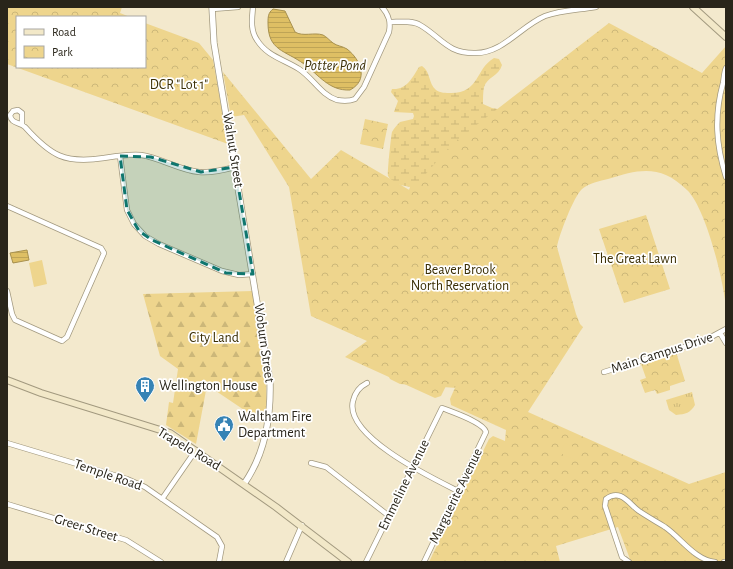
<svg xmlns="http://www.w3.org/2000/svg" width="733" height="569" viewBox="0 0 733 569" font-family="'Alegreya Sans',sans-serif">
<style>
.grass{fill:url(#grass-tufts)}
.forest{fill:url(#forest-firs)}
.wetland{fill:url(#wetland-marsh)}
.park{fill:url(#park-crowns)}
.garden{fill:#eed58d}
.water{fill:url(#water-rules);stroke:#a8914e}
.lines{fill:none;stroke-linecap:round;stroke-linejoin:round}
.minor-casing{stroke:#a2997f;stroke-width:6}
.tertiary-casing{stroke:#a2997f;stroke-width:7}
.secondary-casing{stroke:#a2997f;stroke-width:8}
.minor{stroke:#fff;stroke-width:4.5}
.tertiary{stroke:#fff;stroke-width:5.5}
.secondary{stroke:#f2e8c8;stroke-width:6}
.marked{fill:#0f766e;fill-opacity:0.2;stroke:#0f766e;stroke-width:3;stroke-dasharray:8 5;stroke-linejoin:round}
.labels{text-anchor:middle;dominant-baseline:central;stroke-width:3.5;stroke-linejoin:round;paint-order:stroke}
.park-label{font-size:14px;fill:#3a2e04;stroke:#fff}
.street-label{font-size:14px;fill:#29251a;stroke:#fff}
.poi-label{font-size:14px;fill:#29251a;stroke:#fff;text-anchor:start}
.water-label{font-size:15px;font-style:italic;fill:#3f330a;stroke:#fff}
</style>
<defs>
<pattern id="grass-tufts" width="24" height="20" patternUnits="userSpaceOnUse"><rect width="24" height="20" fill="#eed58d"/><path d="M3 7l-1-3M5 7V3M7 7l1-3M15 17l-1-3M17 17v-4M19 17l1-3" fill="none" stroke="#ccb779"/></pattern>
<pattern id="forest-firs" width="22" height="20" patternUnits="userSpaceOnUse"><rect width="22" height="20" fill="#eed58d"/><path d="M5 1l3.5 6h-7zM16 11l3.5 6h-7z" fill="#ccb779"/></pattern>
<pattern id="wetland-marsh" width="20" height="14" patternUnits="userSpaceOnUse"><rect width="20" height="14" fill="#eed58d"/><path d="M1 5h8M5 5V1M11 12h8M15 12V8" fill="none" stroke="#ccb779"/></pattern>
<pattern id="park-crowns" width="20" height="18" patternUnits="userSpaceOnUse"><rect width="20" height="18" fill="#eed58d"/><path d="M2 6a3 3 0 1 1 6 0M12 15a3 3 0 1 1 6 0" fill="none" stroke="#ccb779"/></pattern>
<pattern id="water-rules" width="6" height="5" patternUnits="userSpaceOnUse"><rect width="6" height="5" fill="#debf64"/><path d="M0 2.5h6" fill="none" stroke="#bea456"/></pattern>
</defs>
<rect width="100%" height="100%" fill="#f3e9cd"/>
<!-- grass -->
<path class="grass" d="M692 392 695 405C690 413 686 414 676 415L669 410 666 400Z"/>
<!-- forest -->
<path class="forest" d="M253 291C260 336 270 379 265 424L207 385 196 444 166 425 169 402 173 403 178 369 160 356 143 294Z"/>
<!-- wetland -->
<path class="wetland" d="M494 58 499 59 502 65C499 76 487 77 484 87 483 92 483 98 483 104L492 108 498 109 471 349 457 388 400 384 390 379 388 375 408 193 410 187C402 185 393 185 388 176 387 174 391 136 392 132 394 128 397 125 400 122L413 119 414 116 413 113 394 112 398 101 391 92 392 89C407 90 412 78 419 67L422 66C431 72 428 83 436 90 440 93 446 93 451 93 480 93 475 69 494 58Z"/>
<!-- park -->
<path class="park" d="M7 7H122L120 13 130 17H17V67H145V23L199 43 213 60 228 144 7 64Z
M609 23 702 73 726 46V309C724 282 706 208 687 190 661 164 639 169 608 179 600 181 589 183 582 189 574 196 559 235 557 247L576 314 580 324 583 327 528 412 689 484 726 472V562H631L618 527 556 546 560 562H429L489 439 493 436 505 441 506 430 451 405 450 399 458 381 450 378 441 396 435 398 345 357 367 341 311 316 289 187 244 115 231 117 223 72 311 179 341 150 411 191 452 144Z
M365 119 388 124 383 149 360 144Z
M646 215 670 289 624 303 599 229Z
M676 352 685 381 670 386V390L657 394 655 390 645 393 640 380 646 378 641 364Z"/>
<!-- garden -->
<path class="garden" d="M42 260 47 284 34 287 29 263Z
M565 443 582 451 577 461 560 453Z"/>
<!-- water -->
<path class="water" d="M273 9 285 11 295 32C303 37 314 32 323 35 327 37 329 40 333 43 337 46 342 46 347 49 361 60 369 80 350 90 329 91 319 75 304 64 285 50 268 51 268 23 268 17 268 13 273 9Z
M27 250 29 260 13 263 10 253Z"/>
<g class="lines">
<defs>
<path id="minor" d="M253 7C252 18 250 30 257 40 267 56 283 59 299 69 313 78 321 95 337 100 343 101 350 101 355 99L364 87 389 32C391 22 389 15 382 7
M212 9 238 7
M390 22C399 22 412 20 420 25 441 37 447 54 476 53 503 53 521 26 545 16 561 10 578 10 596 7
M726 68C724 72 724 78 723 83 714 116 716 145 726 177
M22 124V113L18 110 13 111 10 115C11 124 20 122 25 127 51 156 65 164 104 158 117 156 128 154 141 155 161 158 179 170 199 172 211 173 224 170 235 167
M120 156 127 210 134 224 145 236 159 244 222 271 239 275 253 274
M7 206 101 248 104 253 67 337 62 341 15 320 12 314 7 291
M720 333 726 343
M604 372 681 348 713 336 726 329
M367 383C359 387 355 392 353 401 344 436 432 478 458 491
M7 443 127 479 145 487 217 537 222 546 219 562
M311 463 326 467 389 516
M162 499 196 450
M7 504 126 540 161 562
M286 562 302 525
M366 562 442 408C452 412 483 422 486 432L424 562
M629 562 622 557 605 506 606 499C621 488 629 504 639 511 648 517 657 522 665 527 681 538 695 560 715 562
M724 562H726"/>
<path id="tertiary" d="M212 7 214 43 270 381C271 416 265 454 244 484"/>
<path id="secondary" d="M693 7 726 37
M7 380 41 393 170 433 276 507 348 562"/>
</defs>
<!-- minor casing -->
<use href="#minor" class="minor-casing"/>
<!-- tertiary casing -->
<use href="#tertiary" class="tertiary-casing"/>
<!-- secondary casing -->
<use href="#secondary" class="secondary-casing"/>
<!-- minor -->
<use href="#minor" class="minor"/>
<!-- tertiary -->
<use href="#tertiary" class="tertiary"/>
<!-- secondary -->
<use href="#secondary" class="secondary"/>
</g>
<!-- marked area -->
<path class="marked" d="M120 156 151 157 201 172 235 167 253 274 226 273 152 240 139 231 127 210Z"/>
<!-- icons -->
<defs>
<symbol id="building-pin" viewBox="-11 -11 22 30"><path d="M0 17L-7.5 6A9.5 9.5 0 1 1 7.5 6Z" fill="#3683b5" stroke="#fff"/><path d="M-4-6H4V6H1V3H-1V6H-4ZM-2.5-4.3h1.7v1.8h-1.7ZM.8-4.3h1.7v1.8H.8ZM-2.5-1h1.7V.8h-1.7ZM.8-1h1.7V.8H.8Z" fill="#fff"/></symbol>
<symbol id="civic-pin" viewBox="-11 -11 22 30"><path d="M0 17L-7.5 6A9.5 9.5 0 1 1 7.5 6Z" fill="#3683b5" stroke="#fff"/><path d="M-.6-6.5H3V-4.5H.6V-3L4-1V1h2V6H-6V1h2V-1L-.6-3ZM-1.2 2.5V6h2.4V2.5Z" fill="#fff"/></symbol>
</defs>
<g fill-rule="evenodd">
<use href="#building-pin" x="134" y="375" width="22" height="30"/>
<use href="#civic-pin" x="213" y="414" width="22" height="30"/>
</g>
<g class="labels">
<!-- park labels -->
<g class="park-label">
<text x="179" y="85">DCR "Lot 1"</text>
<text x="635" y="259">The Great Lawn</text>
<text x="460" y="270">Beaver Brook<tspan x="460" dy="16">North Reservation</tspan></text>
<text x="214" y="338">City Land</text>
</g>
<!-- street labels -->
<g class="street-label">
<text transform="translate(233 150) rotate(81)">Walnut Street</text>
<text transform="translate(264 343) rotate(82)">Woburn Street</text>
<text transform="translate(662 353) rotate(-18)">Main Campus Drive</text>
<text transform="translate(189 449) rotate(31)">Trapelo Road</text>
<text transform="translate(108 475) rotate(19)">Temple Road</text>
<text transform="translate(404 485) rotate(-64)">Emmeline Avenue</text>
<text transform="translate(456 496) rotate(-64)">Marguerite Avenue</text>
<text transform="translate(86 528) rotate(17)">Greer Street</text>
</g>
<!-- poi labels -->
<g class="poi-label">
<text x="159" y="386">Wellington House</text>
<text x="238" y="417">Waltham Fire<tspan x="238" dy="16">Department</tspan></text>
</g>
<!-- water labels -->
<g class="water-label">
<text x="335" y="65">Potter Pond</text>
</g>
</g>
<!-- border -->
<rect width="733" height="569" fill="none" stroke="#29251a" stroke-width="16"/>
<!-- legend -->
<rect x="16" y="16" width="130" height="52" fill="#ffffff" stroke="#a9a8a3"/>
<rect x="24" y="29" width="20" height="6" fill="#f2e8c8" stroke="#a9a8a3"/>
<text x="52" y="36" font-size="12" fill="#29251a">Road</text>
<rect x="24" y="46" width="20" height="12" fill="url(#park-crowns)" stroke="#a9a8a3"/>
<text x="52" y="56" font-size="12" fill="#29251a">Park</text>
</svg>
